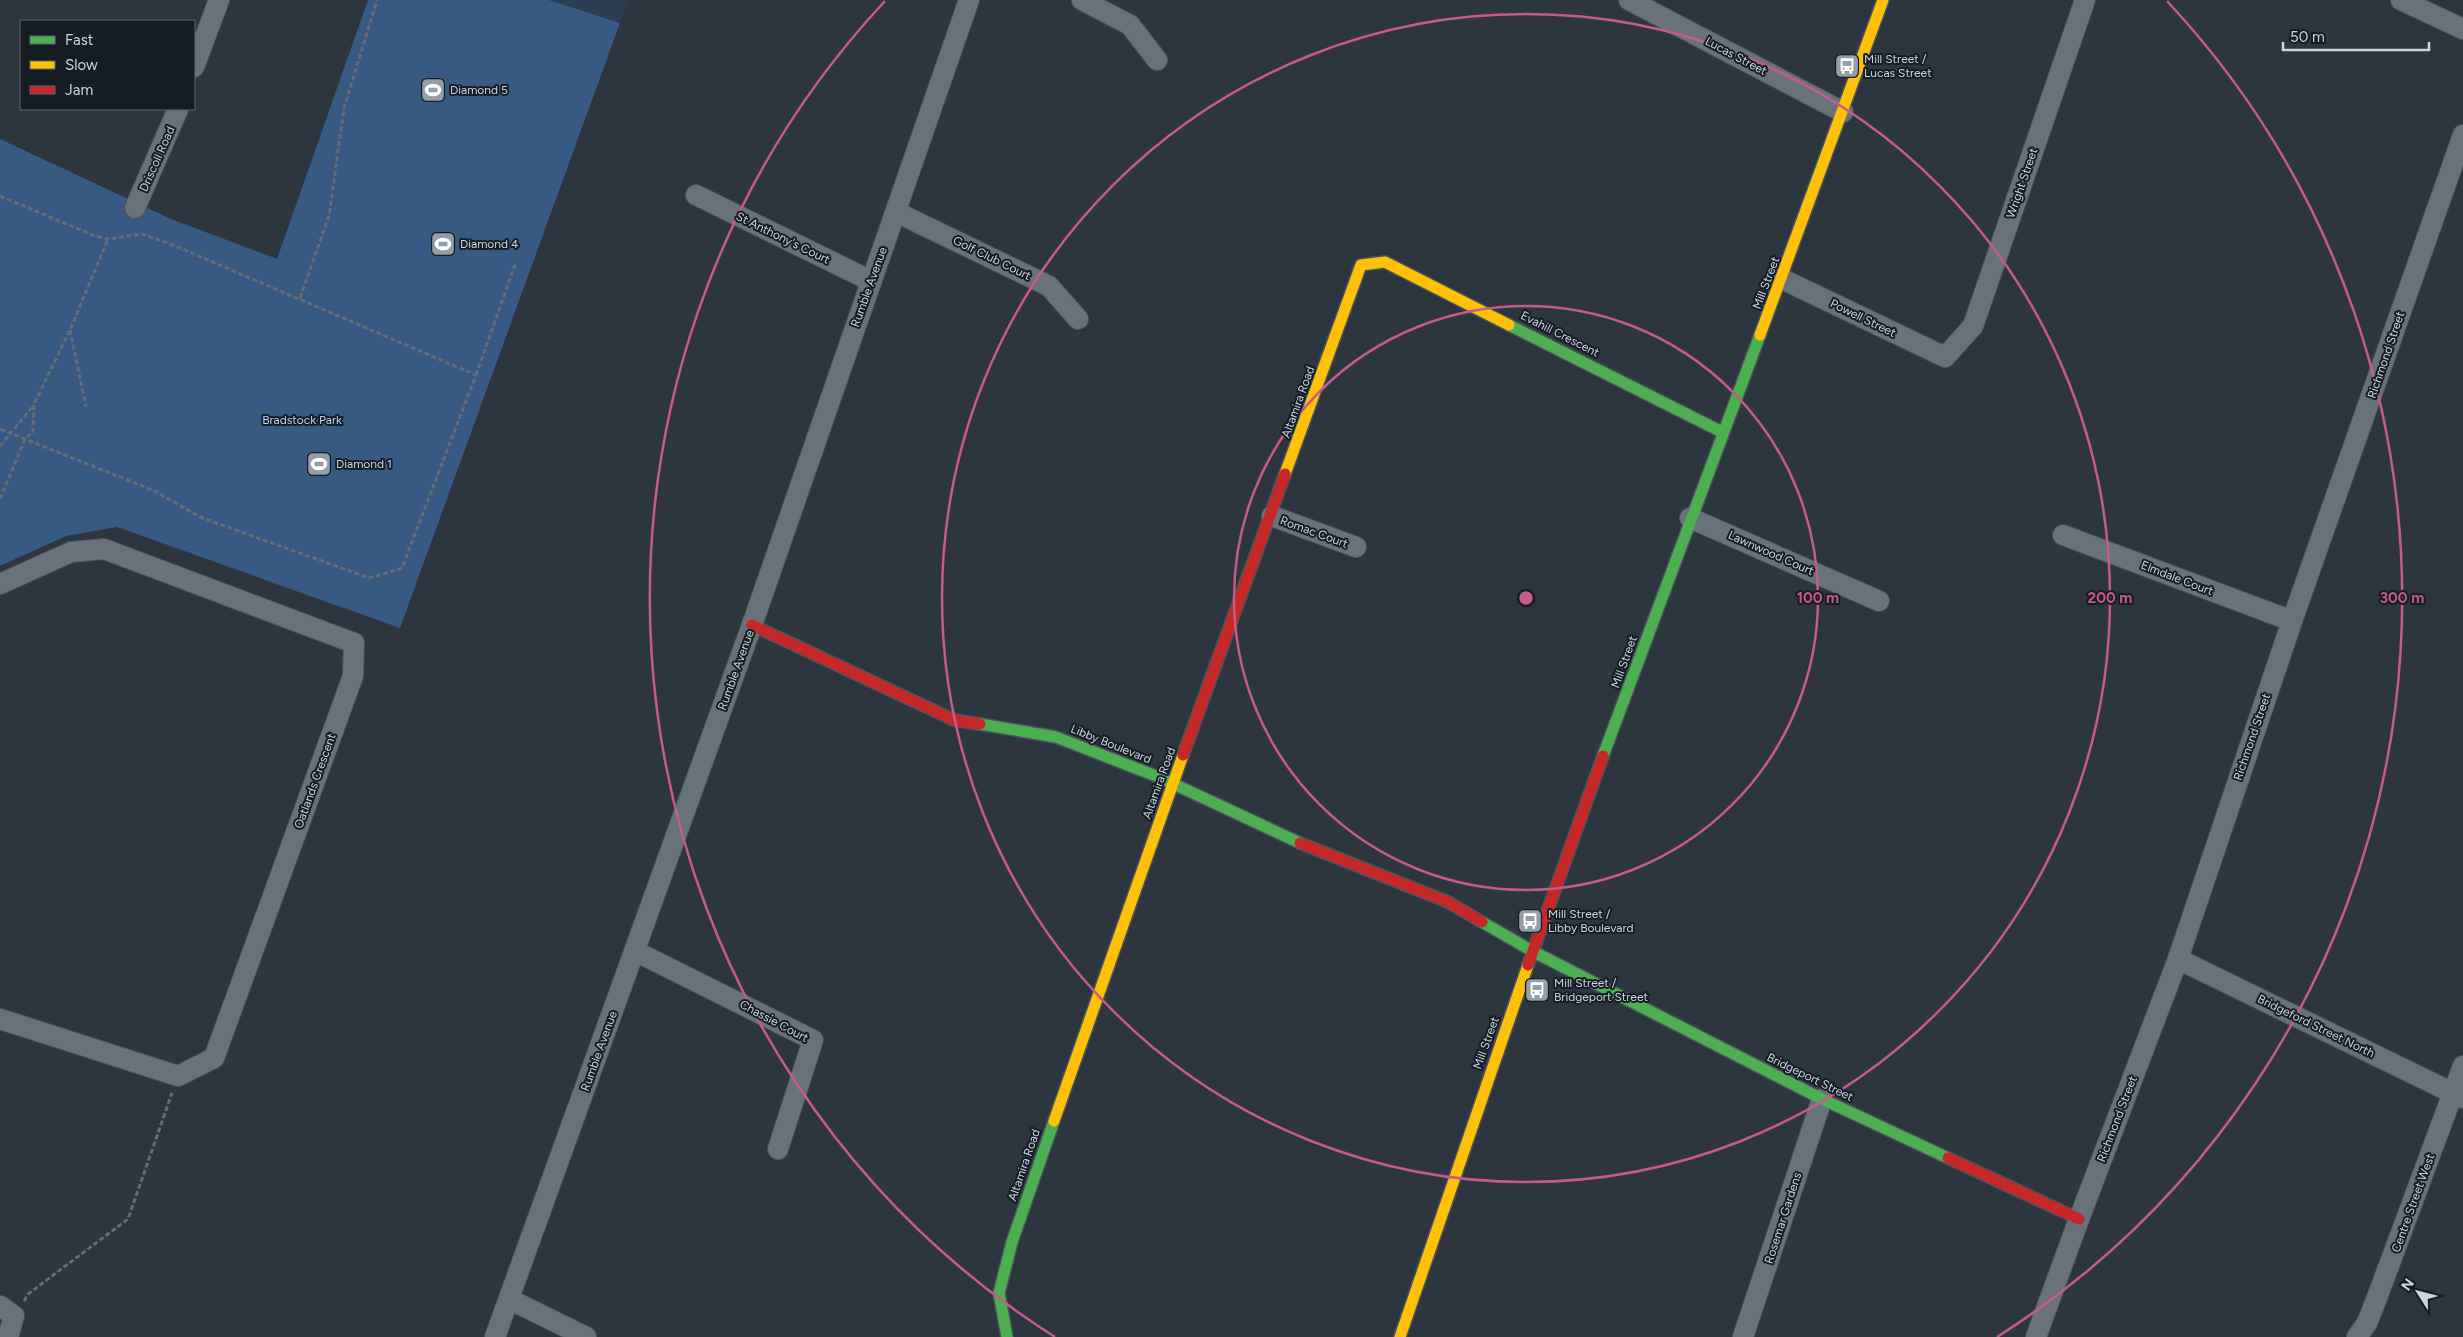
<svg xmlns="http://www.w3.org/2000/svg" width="2463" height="1337" viewBox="0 0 2463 1337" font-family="Figtree,sans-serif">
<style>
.built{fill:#2a3d53}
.green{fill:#375a82}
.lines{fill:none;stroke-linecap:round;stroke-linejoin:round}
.street-casing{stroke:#4b535b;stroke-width:22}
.fast-casing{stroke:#4b535b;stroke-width:14}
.slow-casing{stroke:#4b535b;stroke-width:14}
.jam-casing{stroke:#4b535b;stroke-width:14}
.path{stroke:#646c75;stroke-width:3;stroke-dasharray:5 2.5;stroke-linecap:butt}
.street{stroke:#69727b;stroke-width:20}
.fast{stroke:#4caf50;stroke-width:11}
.slow{stroke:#ffc107;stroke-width:11}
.jam{stroke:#c62828;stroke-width:11}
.ring{fill:none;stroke:#c65a8a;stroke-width:2.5}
.labels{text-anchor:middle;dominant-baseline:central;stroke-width:4;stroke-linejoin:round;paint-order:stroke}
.street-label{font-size:12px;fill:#ccd6e2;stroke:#151c24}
.poi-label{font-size:12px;fill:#ccd6e2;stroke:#151c24;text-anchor:start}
.park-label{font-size:12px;fill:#b8d7fb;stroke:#151c24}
.centre{fill:#c65a8a;stroke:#151c24;stroke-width:2.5}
.ring-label{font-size:15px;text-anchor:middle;font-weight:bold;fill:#c65a8a;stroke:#151c24;stroke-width:4;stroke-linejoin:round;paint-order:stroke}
</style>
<rect width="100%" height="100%" fill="#2d363f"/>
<!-- built -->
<path class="built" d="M549 0H629L620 23Z"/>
<!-- green -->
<path class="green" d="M368 0H549L620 23 400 628 117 527 66 536 0 566V139L171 219 277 259Z"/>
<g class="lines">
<defs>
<path id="street" d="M1082 0 1130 25 1157 60
M1629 0 1843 112
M2401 0 2463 29
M194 67 219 0
M696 195 871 281
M135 208 178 109
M896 212 1049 286 1078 319
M1782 279 1945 357 1973 326 2085 0
M1272 516 1356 547
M1690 518 1879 601
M2063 535 2292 621
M0 584 71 552 104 549 354 643 353 676 214 1058 178 1076 0 1019
M635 951 813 1040 778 1149
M2178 959 2463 1098
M509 1299 586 1337
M0 1306 14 1316 8 1337
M495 1337 752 625 969 0
M1743 1337 1822 1099
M2036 1337 2079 1219 2178 959 2292 621 2463 135
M2357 1337 2367 1323 2378 1295 2463 1066"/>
<path id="fast" d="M1509 325 1722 432
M980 724 1056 737 1161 778 1300 843
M1603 756 1760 335
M1482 922 1534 952 1822 1099 1948 1158
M1007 1337 999 1293 1012 1242 1054 1121"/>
<path id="slow" d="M1760 335 1883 0
M1285 474 1361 265 1385 262 1509 325
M1054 1121 1183 755
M1400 1337 1528 965"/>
<path id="jam" d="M752 625 954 720 980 724
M1183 755 1285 474
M1300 843 1448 902 1482 922
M1528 965 1603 756
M1948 1158 2079 1219"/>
</defs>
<!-- street casing -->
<use href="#street" class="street-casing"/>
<!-- fast casing -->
<use href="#fast" class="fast-casing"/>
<!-- slow casing -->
<use href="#slow" class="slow-casing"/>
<!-- jam casing -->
<use href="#jam" class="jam-casing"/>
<!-- path -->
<path class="path" d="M0 196 95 236 108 239 142 234 173 245 476 375 402 568 369 578 200 517 155 491 0 429
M300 298 329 216 344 108 377 0
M70 330 86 407
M476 375 516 262
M0 446 34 405
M0 499 25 439 33 432 34 404 70 330 108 239
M24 1301 28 1294 128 1219 172 1093"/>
<!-- street -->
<use href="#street" class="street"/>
<!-- fast -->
<use href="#fast" class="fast"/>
<!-- slow -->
<use href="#slow" class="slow"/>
<!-- jam -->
<use href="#jam" class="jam"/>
</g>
<!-- distance rings -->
<g class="ring">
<circle cx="1526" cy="598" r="292"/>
<circle cx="1526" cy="598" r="584"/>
<path d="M1055 1337A876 876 0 0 1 885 1M2167 1A876 876 0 0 1 1997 1337"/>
</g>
<!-- icons -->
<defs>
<symbol id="bus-square" viewBox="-11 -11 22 22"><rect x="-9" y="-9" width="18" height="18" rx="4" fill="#949ea9" stroke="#151c24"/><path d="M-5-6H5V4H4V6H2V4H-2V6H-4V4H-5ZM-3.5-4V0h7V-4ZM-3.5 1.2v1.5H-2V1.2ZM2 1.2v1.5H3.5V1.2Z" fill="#fff"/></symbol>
<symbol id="stadium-square" viewBox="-11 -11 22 22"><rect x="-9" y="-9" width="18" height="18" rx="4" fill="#949ea9" stroke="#151c24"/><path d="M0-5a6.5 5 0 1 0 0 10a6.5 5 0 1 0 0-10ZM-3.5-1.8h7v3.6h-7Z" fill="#fff"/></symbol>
</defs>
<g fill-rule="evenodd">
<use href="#bus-square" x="1833" y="52" width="28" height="28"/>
<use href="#stadium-square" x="419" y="76" width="28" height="28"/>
<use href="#stadium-square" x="429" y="230" width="28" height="28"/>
<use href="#stadium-square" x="305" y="450" width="28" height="28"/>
<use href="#bus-square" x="1516" y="907" width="28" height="28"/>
<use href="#bus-square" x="1523" y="976" width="28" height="28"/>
</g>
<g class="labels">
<!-- street labels -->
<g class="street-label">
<text transform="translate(1736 56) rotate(28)">Lucas Street</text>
<text transform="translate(157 159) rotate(-66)">Driscoll Road</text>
<text transform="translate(2022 183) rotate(-71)">Wright Street</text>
<text transform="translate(783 238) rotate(26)">St Anthony's Court</text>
<text transform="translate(992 258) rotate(26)">Golf Club Court</text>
<text transform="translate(1766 283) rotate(-69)">Mill Street</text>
<text transform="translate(869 287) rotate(-70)">Rumble Avenue</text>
<text transform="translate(1863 318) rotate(26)">Powell Street</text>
<text transform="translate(1560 334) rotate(27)">Evahill Crescent</text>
<text transform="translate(2386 355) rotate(-71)">Richmond Street</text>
<text transform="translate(1298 402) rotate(-70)">Altamira Road</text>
<text transform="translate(1314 532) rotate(20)">Romac Court</text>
<text transform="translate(1771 553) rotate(24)">Lawnwood Court</text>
<text transform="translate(2177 578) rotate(21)">Elmdale Court</text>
<text transform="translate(1624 662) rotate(-70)">Mill Street</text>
<text transform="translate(736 670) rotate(-70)">Rumble Avenue</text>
<text transform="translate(2252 737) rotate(-71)">Richmond Street</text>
<text transform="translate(1111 744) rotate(22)">Libby Boulevard</text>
<text transform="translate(315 781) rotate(-70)">Oatlands Crescent</text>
<text transform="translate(1159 783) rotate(-70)">Altamira Road</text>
<text transform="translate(774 1021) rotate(28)">Chassie Court</text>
<text transform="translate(2316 1026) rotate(26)">Bridgeford Street North</text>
<text transform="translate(1486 1043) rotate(-70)">Mill Street</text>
<text transform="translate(599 1051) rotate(-70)">Rumble Avenue</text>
<text transform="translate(1810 1077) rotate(26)">Bridgeport Street</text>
<text transform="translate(2117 1119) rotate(-69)">Richmond Street</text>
<text transform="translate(1024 1165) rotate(-71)">Altamira Road</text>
<text transform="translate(2413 1203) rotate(-70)">Centre Street West</text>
<text transform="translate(1783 1218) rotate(-72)">Rosemar Gardens</text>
</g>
<!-- poi labels -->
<g class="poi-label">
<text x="1864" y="59">Mill Street /<tspan x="1864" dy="14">Lucas Street</tspan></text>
<text x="450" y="90">Diamond 5</text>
<text x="460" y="244">Diamond 4</text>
<text x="336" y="464">Diamond 1</text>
<text x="1548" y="914">Mill Street /<tspan x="1548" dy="14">Libby Boulevard</tspan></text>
<text x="1554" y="983">Mill Street /<tspan x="1554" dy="14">Bridgeport Street</tspan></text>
</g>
<!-- park labels -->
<g class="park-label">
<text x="302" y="420">Bradstock Park</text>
</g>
</g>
<circle cx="1526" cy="598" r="8" class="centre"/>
<g class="ring-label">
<text x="1818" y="603">100 m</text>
<text x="2110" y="603">200 m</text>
<text x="2402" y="603">300 m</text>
</g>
<!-- legend -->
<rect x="20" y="20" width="175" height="90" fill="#151c24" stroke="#5e6670"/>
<rect x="30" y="36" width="25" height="8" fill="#4caf50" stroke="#5e6670"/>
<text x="65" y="45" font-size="15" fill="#ccd6e2">Fast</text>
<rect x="30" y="61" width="25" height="8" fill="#ffc107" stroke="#5e6670"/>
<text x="65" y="70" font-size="15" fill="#ccd6e2">Slow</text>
<rect x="30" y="86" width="25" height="8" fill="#c62828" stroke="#5e6670"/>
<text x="65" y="95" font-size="15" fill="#ccd6e2">Jam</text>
<!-- north arrow -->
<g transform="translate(2418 1292) rotate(306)" stroke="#151c24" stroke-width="4" paint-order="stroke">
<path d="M0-4L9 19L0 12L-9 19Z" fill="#ccd6e2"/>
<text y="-8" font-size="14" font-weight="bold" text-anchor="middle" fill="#ccd6e2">N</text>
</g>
<!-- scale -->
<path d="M2283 42v8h146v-8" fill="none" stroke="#ccd6e2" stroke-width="2.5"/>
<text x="2290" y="42" font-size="15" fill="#ccd6e2" stroke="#151c24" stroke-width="4" paint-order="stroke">50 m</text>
</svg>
